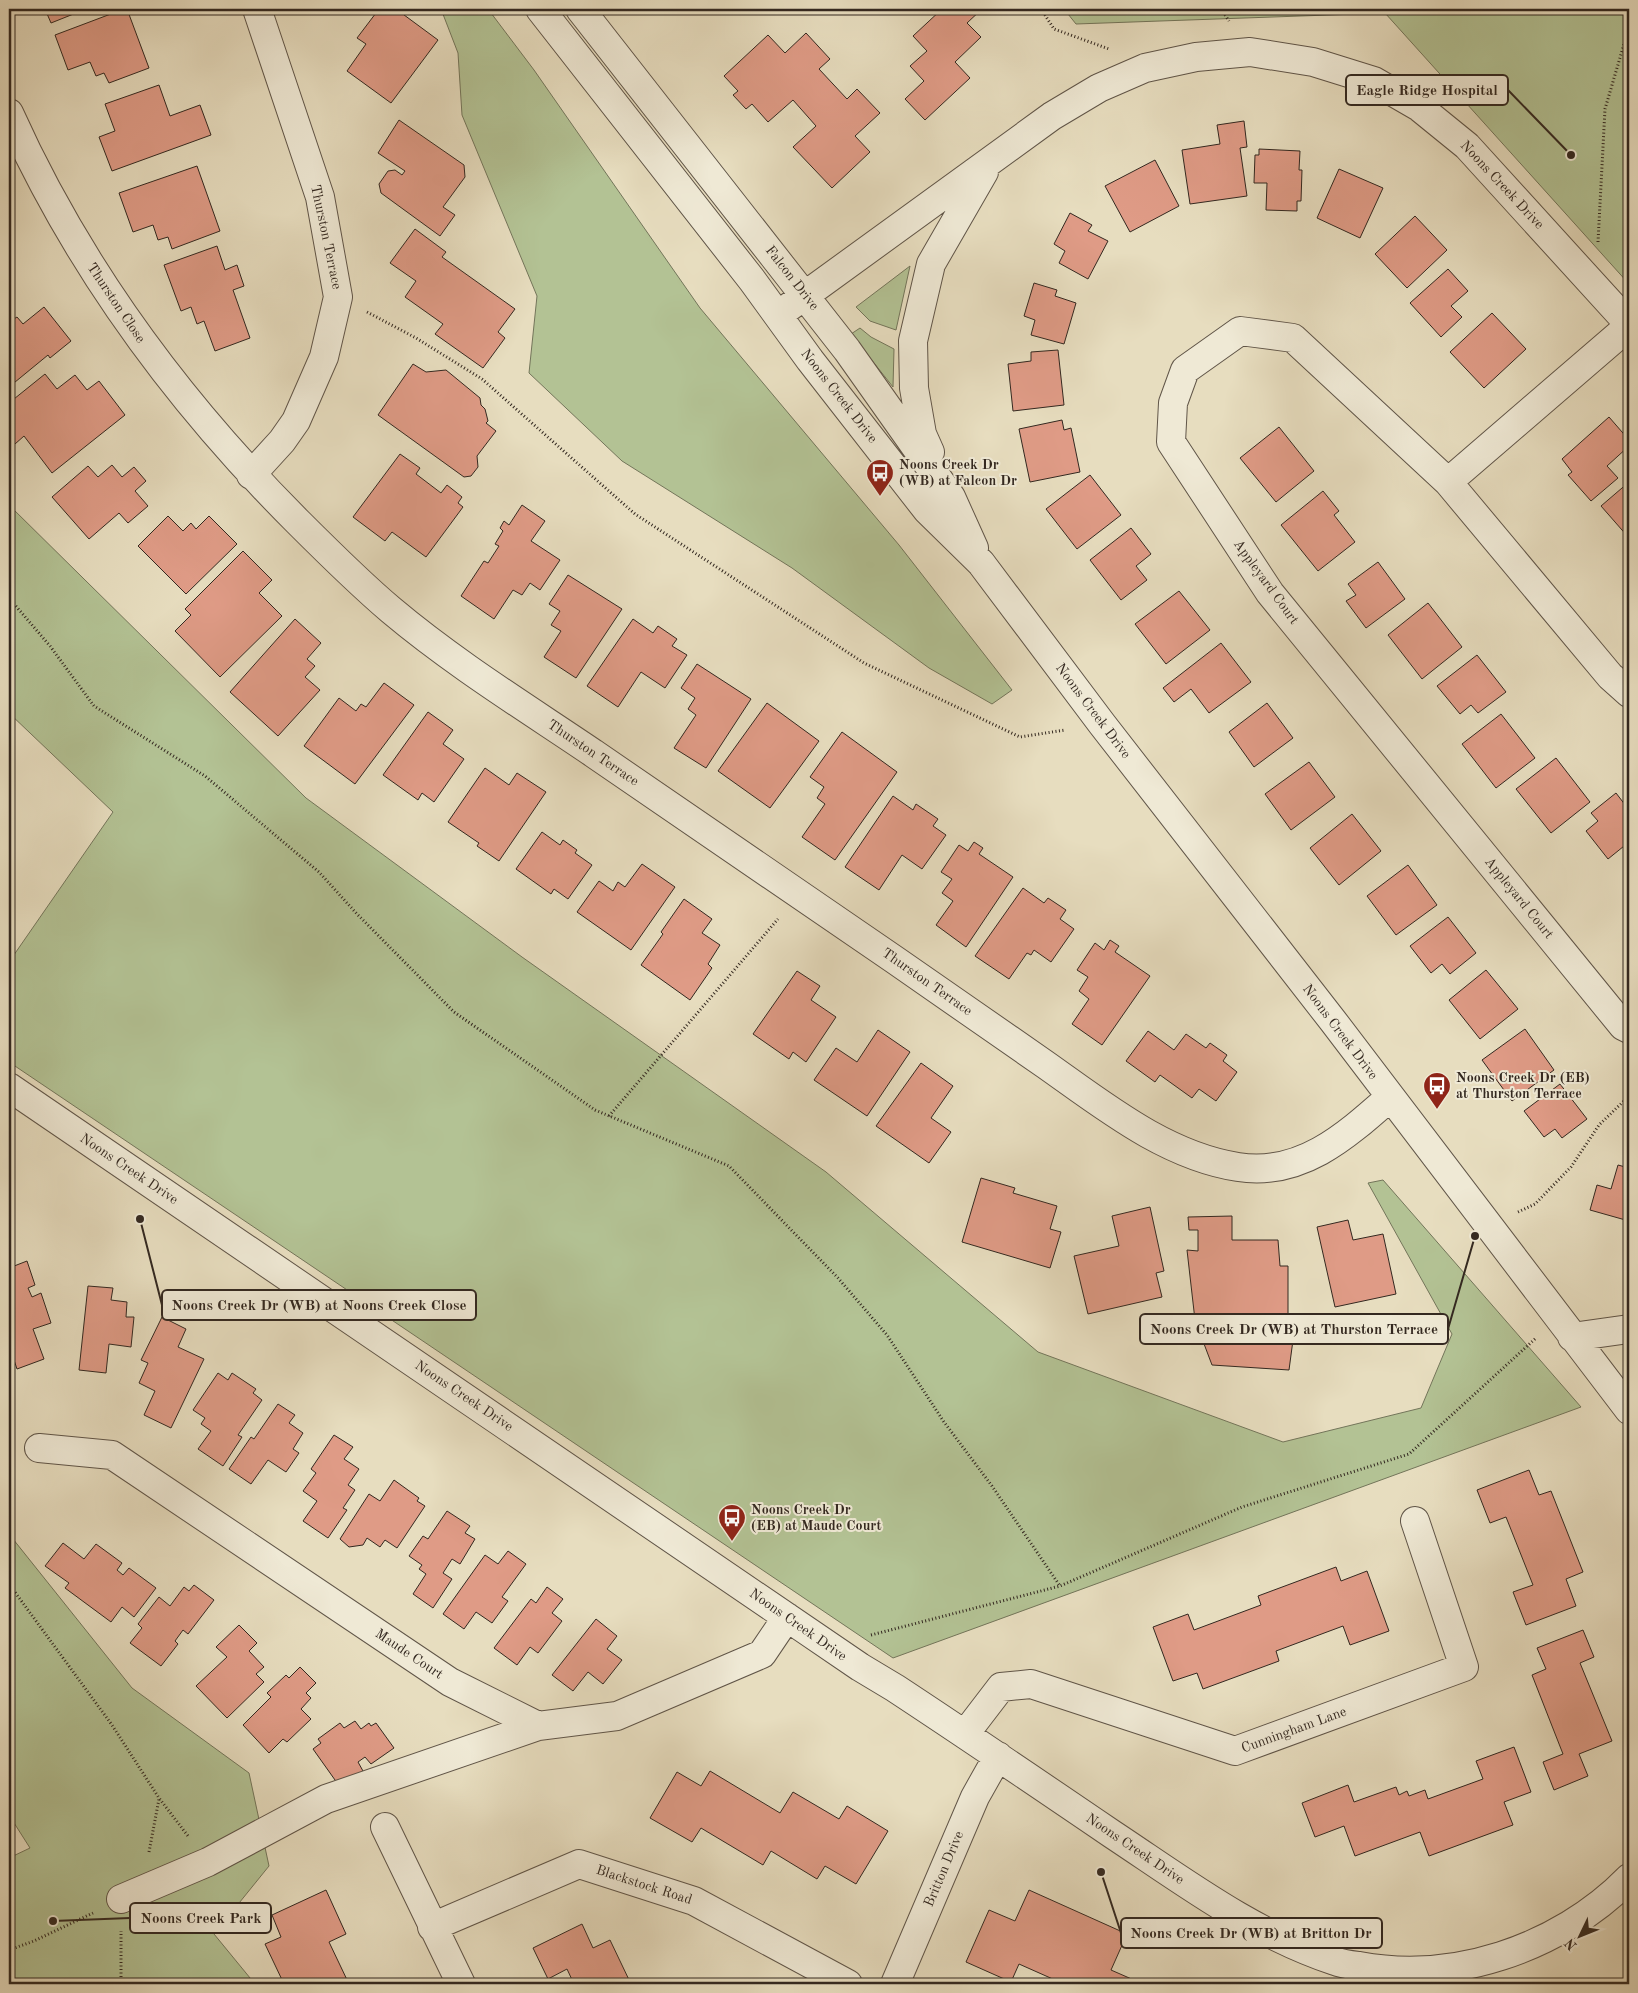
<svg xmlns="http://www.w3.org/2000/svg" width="1638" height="1993" viewBox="0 0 1638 1993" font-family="'Old Standard TT',serif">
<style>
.green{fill:#b3c294;stroke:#73755a}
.building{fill:#df9b86;stroke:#332820}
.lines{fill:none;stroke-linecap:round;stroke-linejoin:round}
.minor-casing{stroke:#605548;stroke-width:30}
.path{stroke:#332820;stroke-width:3;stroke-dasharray:1 2.5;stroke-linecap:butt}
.minor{stroke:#efe9d5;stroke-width:28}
.labels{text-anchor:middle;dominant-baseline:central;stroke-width:4;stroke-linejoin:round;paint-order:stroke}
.street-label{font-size:14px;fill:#332820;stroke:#efe9d5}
.poi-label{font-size:14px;font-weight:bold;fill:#332820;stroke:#efe9d5;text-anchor:start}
.leader{fill:none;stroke:#332820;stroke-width:2}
.callout-dot{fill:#332820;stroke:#efe9d5;stroke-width:2}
.callout{fill:#efe9d5;stroke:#332820;stroke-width:2}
.callout-label{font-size:15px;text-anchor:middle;font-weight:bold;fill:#332820}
</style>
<rect width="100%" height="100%" fill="#e7ddbf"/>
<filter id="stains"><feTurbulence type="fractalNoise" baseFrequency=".004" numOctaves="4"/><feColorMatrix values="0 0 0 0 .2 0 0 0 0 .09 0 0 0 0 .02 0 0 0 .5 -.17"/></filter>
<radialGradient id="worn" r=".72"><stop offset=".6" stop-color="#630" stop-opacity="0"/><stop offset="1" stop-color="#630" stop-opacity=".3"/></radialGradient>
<!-- green -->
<path class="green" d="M441 9H488L534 70 700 308 899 545 1012 690 992 704 929 668 792 568 622 461 529 373 537 296 462 115 458 53Z
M1064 9H1629V284L1385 13 1076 24Z
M910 266 896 330 870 321 856 307Z
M860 328 871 337 894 349 893 387 851 334Z
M9 505 306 798 522 957 826 1172 1038 1352 1283 1442 1421 1408 1452 1334 1368 1183 1383 1180 1581 1407 893 1658 9 1062V962L113 812 9 713Z
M9 1534 132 1688 249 1773 269 1866 214 1934 255 1984H9V1858L30 1848 9 1815Z"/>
<!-- building -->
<path class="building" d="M45 9H86L51 23Z
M124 9H127L149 68 109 83 104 73 96 76 90 62 68 70 55 35Z
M379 9H396L438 40 391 103 347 71 366 44 357 38Z
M942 9H982L967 23 981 37 955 62 970 78 925 120 905 99 924 81 910 66 927 51 913 36Z
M806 33 830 59 819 69 847 99 857 89 880 113 855 136 870 152 832 188 793 147 816 126 793 100 768 122 752 104 746 109 733 95 738 91 724 76 768 35 785 53Z
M159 85 170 116 200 105 211 135 112 171 99 137 115 131 105 104Z
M399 120 464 165 465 177 443 207 455 215 440 236 381 193 379 184 388 171 395 170 402 175 405 171 378 153Z
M1244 121 1247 147 1240 148 1247 196 1190 204 1182 150 1220 144 1217 125Z
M1259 149 1300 151 1299 170H1302L1301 201H1297V211L1266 210 1267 183H1254L1255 155H1259Z
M1155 160 1179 206 1130 232 1105 186Z
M197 166 220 231 172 249 168 237 158 240 153 225 133 232 119 193Z
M1339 169 1383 188 1360 238 1317 218Z
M1070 213 1092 225 1088 231 1108 241 1088 279 1059 263 1065 251 1054 244Z
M1415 216 1447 250 1407 288 1375 254Z
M415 229 446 252 442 257 515 309 498 332 505 338 483 368 435 334 443 324 405 297 416 281 390 263Z
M217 246 225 270 237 265 244 286 233 290 250 338 215 351 204 321 197 324 191 307 181 311 164 265Z
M1448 269 1468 291 1451 306 1462 317 1441 337 1410 303Z
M1034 283 1057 290 1055 296 1076 303 1064 344 1031 335 1035 320 1024 316Z
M44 307 71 341 50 358 48 355 9 387V322L17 317 23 324Z
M1492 313 1526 349 1484 388 1450 352Z
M1058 350 1064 405 1013 411 1008 364 1031 361V352Z
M413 364 426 372 446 370 480 398 481 405 485 409 488 421 486 423 496 431 477 456 478 467 471 476 464 477 378 415Z
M45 374 57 389 75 375 87 390 99 381 125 415 52 473 24 436 15 444 9 436V413L14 409 9 403Z
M1609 417 1629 440V446L1607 466 1618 478 1591 501 1568 475 1572 472 1562 459Z
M1062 420 1064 430 1071 428 1080 472 1030 482 1019 429Z
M1279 427 1314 471 1276 502 1240 458Z
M400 454 420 468 416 474 441 493 447 485 462 497 458 503 463 507 426 557 392 532 385 541 353 517Z
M112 465 122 477 134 467 146 481 135 491 148 506 128 523 119 513 89 539 52 497 88 466 98 477Z
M1090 475 1121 515 1077 549 1046 509Z
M1629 482V538L1601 506Z
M1323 491 1339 511 1334 515 1355 542 1318 571 1281 525Z
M522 505 545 521 531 541 560 560 540 590 530 583 522 595 513 590 494 619 461 596 484 561 488 563 499 546 495 544 503 531 500 528 504 521 509 525Z
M168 516 183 531 191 523 196 529 209 516 237 544 186 594 138 546Z
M1131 528 1151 554 1136 566 1147 580 1121 600 1090 560Z
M243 551 272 580 259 593 282 616 220 677 175 631 191 615 185 609Z
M1378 562 1405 599 1366 628 1346 601 1356 595 1348 584Z
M568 575 622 609 576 678 544 657 561 631 551 625 560 611 549 604Z
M1179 591 1210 630 1166 664 1135 624Z
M1428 603 1462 647 1422 679 1388 635Z
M295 619 321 643 307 659 315 666 305 677 320 690 278 736 230 692Z
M633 619 653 633 658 626 677 639 672 646 687 655 665 688 641 672 618 707 587 686Z
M1221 643 1251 682 1209 713 1191 689 1174 702 1163 688Z
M1477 655 1506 692 1478 713 1471 705 1460 714 1437 686Z
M697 664 751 699 706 768 674 748 696 715 688 709 695 698 681 688Z
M384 683 414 705 355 784 304 746 339 698 356 711 361 704 366 707Z
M767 703 819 741 770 808 718 771Z
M1267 703 1293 738 1254 767 1229 732Z
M428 712 453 730 443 744 464 759 434 802 422 793 418 800 383 775Z
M1501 714 1535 758 1496 788 1462 744Z
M842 732 897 772 835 860 802 837 825 804 817 798 824 787 810 777Z
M1556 758 1590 802 1551 833 1516 789Z
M1309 762 1335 797 1291 830 1265 794Z
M485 768 509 785 517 773 546 792 499 861 477 846 479 843 448 822Z
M1616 793 1629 810V842L1608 859 1586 831 1598 821 1591 813Z
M893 796 913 810 916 804 938 819 933 826 946 835 922 869 902 855 879 890 845 867Z
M1352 814 1381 851 1339 885 1310 848Z
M542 832 560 845 563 840 577 850 575 853 592 865 568 899 554 889 551 894 516 869Z
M974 842 983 848 979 854 1013 877 966 947 936 925 953 901 942 893 952 879 941 872 959 845 968 851Z
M1629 859V870L1624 863Z
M642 864 675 887 631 950 577 912 599 881 613 891 618 882 625 887Z
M1408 865 1437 905 1396 935 1367 896Z
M1023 888 1044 903 1048 898 1066 910 1060 919 1074 929 1051 962 1034 950 1031 955 1027 953 1009 979 975 956Z
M684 899 712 919 702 933 720 945 708 964 712 968 690 1000 641 965 663 934 661 932Z
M1448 917 1476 953 1450 974 1442 964 1431 973 1410 946Z
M1110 940 1119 946 1115 952 1150 976 1102 1045 1072 1024 1089 999 1079 991 1088 977 1077 970 1095 943 1104 950Z
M1486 970 1518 1009 1480 1039 1449 1000Z
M797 971 820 986 811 1000 836 1017 806 1062 793 1052 789 1059 753 1034Z
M1525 1029 1554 1070 1512 1101 1482 1060Z
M878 1030 910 1052 867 1116 814 1080 836 1048 857 1062Z
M1148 1031 1174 1050 1186 1034 1206 1048 1210 1043 1227 1055 1223 1061 1237 1072 1216 1101 1199 1089 1192 1098 1160 1075 1155 1082 1126 1061Z
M921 1063 953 1086 931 1118 951 1132 929 1163 876 1126Z
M1560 1084 1587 1119 1562 1138 1555 1129 1544 1137 1524 1111Z
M1618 1165 1629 1168V1221L1590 1210 1597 1185 1611 1189Z
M981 1178 1015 1188 1013 1193 1057 1206 1050 1229 1061 1232 1050 1268 962 1242Z
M1150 1207 1164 1271 1156 1273 1162 1297 1088 1314 1074 1256 1119 1246 1112 1216Z
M1232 1216V1240H1278L1280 1266H1288V1323L1295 1325 1289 1370 1212 1365 1195 1320 1187 1250 1198 1251V1230H1189L1188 1217Z
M1348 1220 1353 1240 1383 1234 1396 1294 1335 1307 1317 1227Z
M27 1261 35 1285 28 1288 32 1297 41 1293 51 1323 33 1329 44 1359 17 1369 9 1345V1268Z
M88 1286 113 1288 111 1300 127 1302 126 1317H134L131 1347 109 1344 106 1373 79 1370Z
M162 1317 186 1329 178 1347 204 1359 171 1428 144 1415 155 1391 139 1383 148 1363 141 1360Z
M218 1373 228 1380 232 1373 256 1389 253 1393 262 1400 238 1435 242 1437 223 1466 198 1449 211 1431 201 1424 205 1418 193 1410Z
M278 1404 295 1415 289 1423 303 1433 293 1449 299 1453 286 1472 268 1460 251 1484 229 1469 251 1437 254 1439Z
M334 1435 353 1447 344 1459 359 1469 348 1485 355 1490 343 1508 347 1510 328 1538 303 1521 317 1501 303 1491 316 1473 311 1469Z
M1529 1470 1539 1495 1551 1491 1583 1572 1566 1579 1576 1606 1526 1625 1513 1592 1533 1585 1506 1517 1490 1523 1477 1490Z
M394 1480 419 1498 417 1501 425 1506 397 1548 385 1540 380 1547 367 1538 363 1545 349 1547 340 1539 369 1494 380 1501Z
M447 1511 470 1526 465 1533 475 1539 460 1564 452 1559 443 1573 452 1579 433 1608 413 1594 426 1574 419 1569 422 1565 409 1556 423 1536 428 1539Z
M63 1543 84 1559 96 1544 122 1563 117 1570 123 1575 129 1568 156 1588 134 1617 122 1607 111 1622 65 1588 69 1583 45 1566Z
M508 1551 526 1564 502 1597 508 1601 492 1623 476 1612 464 1629 443 1614 485 1555 498 1564Z
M1336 1567 1341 1581 1367 1571 1389 1631 1350 1645 1343 1626 1276 1651 1279 1661 1203 1689 1197 1673 1173 1681 1153 1627 1188 1614 1194 1630 1261 1605 1258 1596Z
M194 1585 214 1600 188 1634 183 1630 175 1641 178 1644 161 1666 130 1643 142 1628 138 1624 159 1597 170 1606 184 1587 189 1591Z
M547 1587 563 1599 552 1613 562 1621 538 1653 530 1647 517 1665 494 1648 531 1599 536 1603Z
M596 1619 617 1636 607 1649 622 1660 603 1684 588 1672 573 1691 552 1675Z
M239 1625 257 1643 249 1651 264 1667 256 1674 264 1682 227 1718 196 1686 227 1657 216 1647Z
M1583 1630 1594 1657 1580 1663 1612 1741 1579 1754 1588 1776 1554 1790 1543 1762 1563 1754 1532 1675 1546 1669 1537 1648Z
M300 1667 316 1683 306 1693 311 1698 301 1709 311 1719 287 1742 283 1739 269 1753 243 1725 271 1697 267 1693 286 1675 289 1678Z
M355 1721 361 1729 369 1723 371 1726 376 1723 394 1748 371 1764 365 1757 358 1762 363 1771 340 1787 313 1749 321 1743 318 1739 340 1723 344 1728Z
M1514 1747 1531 1792 1504 1802 1513 1825 1429 1856 1420 1832 1355 1856 1344 1826 1315 1837 1302 1803 1348 1785 1354 1802 1396 1787 1399 1795 1407 1791 1409 1796 1425 1790 1428 1799 1483 1779 1476 1761Z
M710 1771 780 1813 793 1792 839 1819 847 1806 888 1831 856 1884 825 1866 817 1879 771 1851 763 1865 701 1828 692 1842 650 1818 677 1772 701 1786Z
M326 1890 346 1934 329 1942 349 1984H284L265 1944 281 1937 272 1915Z
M1029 1890 1127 1934 1111 1970 1143 1984H1064L1019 1964 1011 1982 966 1962 989 1910 1015 1921Z
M582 1924 593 1948 610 1940 631 1984H574L567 1969 548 1979 533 1948Z"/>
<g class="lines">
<defs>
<path id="minor" d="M540 9 752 280 810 360 927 510 981 563 1102 724 1333 1021 1629 1410
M580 9 847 350 951 497 974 548
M9 113C78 267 179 403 298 522 328 552 359 583 391 610 454 663 525 707 593 753 694 822 795 891 895 960 945 995 996 1030 1046 1065 1104 1106 1166 1156 1238 1167 1301 1177 1346 1136 1390 1097
M778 315 1052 116 1099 88 1145 68 1196 57 1250 52 1313 62 1374 81 1419 107 1467 146 1629 324
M930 452 922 434 914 388 913 341 931 264 984 172
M251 475 282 441 296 421 324 357 338 297 320 197 257 9
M1448 482 1629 326
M1629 693 1610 676 1448 482 1293 338 1240 331 1185 370 1173 403 1171 442 1270 593 1623 1026 1629 1029
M9 1087 860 1667 895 1688C968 1736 1040 1785 1112 1834 1183 1881 1253 1934 1335 1961 1342 1964 1351 1965 1359 1966 1407 1975 1454 1971 1501 1956 1548 1941 1594 1914 1629 1878
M1572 1337 1629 1329
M39 1448 112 1455 450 1682 538 1726 617 1716 762 1654 787 1617
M965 1734 1001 1687 1031 1684 1235 1751 1464 1667 1415 1521
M385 1827 461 1984
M121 1899 208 1862 326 1799 538 1726
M432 1927 579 1864 694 1901 848 1984
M895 1984 975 1797 998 1756"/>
</defs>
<!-- minor casing -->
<use href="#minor" class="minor-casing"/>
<!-- path -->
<path class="path" d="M1041 9 1054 29 1109 49
M1221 9 1229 21
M1598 242 1605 109 1629 27
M367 312 416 338 482 379 635 514 864 663 1020 737 1065 730
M9 598 50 646 94 706 205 776 319 872 357 914 454 1012 595 1110 729 1166 838 1278 887 1335 944 1422 992 1486 1060 1586
M609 1116 778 919
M1518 1212 1535 1204 1571 1167 1599 1125 1629 1096
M9 1584 112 1725 159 1798 188 1836
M871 1635 1060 1586 1242 1507 1409 1454 1536 1338
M149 1852 159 1799
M9 1950 34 1941 93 1913
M121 1984V1931"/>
<!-- minor -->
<use href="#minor" class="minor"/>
</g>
<!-- icons -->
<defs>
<symbol id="bus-pin" viewBox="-11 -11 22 30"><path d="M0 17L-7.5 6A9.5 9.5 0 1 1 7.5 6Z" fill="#8f2418" stroke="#efe9d5"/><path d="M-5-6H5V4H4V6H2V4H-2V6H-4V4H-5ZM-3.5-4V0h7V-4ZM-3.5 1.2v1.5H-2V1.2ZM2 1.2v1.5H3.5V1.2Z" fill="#fff"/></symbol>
</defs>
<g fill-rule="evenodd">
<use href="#bus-pin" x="864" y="457" width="32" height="43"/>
<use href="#bus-pin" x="1421" y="1070" width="32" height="43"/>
<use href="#bus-pin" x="716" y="1502" width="32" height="43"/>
</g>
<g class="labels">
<!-- street labels -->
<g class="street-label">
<text transform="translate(1502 185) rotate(47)">Noons Creek Drive</text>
<text transform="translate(326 237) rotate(78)">Thurston Terrace</text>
<text transform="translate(792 278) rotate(52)">Falcon Drive</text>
<text transform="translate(116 303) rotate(56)">Thurston Close</text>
<text transform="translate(839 396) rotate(52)">Noons Creek Drive</text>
<text transform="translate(1266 582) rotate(54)">Appleyard Court</text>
<text transform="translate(1093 711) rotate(53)">Noons Creek Drive</text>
<text transform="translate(593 753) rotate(34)">Thurston Terrace</text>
<text transform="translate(1519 898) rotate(51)">Appleyard Court</text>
<text transform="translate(927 982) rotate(35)">Thurston Terrace</text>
<text transform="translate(1340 1032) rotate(53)">Noons Creek Drive</text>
<text transform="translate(129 1169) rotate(34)">Noons Creek Drive</text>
<text transform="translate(464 1396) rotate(34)">Noons Creek Drive</text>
<text transform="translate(798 1625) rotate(35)">Noons Creek Drive</text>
<text transform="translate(409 1654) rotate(34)">Maude Court</text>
<text transform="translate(1294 1730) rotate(-20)">Cunningham Lane</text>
<text transform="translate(1135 1849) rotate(34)">Noons Creek Drive</text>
<text transform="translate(944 1869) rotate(-67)">Britton Drive</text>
<text transform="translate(644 1885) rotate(18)">Blackstock Road</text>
</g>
<!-- poi labels -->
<g class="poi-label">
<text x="899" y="465">Noons Creek Dr<tspan x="899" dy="16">(WB) at Falcon Dr</tspan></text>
<text x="1456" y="1078">Noons Creek Dr (EB)<tspan x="1456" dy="16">at Thurston Terrace</tspan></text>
<text x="751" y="1510">Noons Creek Dr<tspan x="751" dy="16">(EB) at Maude Court</tspan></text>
</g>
</g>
<!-- callouts -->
<path class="leader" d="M1571 155L1508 90M140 1219L162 1305M1475 1236L1448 1329M53 1921L130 1918M1101 1872L1121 1933"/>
<g class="callout-dot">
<circle cx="1571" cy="155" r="5"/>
<circle cx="140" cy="1219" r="5"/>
<circle cx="1475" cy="1236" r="5"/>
<circle cx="53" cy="1921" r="5"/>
<circle cx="1101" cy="1872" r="5"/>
</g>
<g class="callout">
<rect x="1346" y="75" width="162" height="30" rx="5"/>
<rect x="162" y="1290" width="314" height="30" rx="5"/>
<rect x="1140" y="1314" width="308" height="30" rx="5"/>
<rect x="130" y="1903" width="141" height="30" rx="5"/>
<rect x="1121" y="1918" width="261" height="30" rx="5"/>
</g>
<g class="callout-label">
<text x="1427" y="95">Eagle Ridge Hospital</text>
<text x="319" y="1310">Noons Creek Dr (WB) at Noons Creek Close</text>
<text x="1294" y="1334">Noons Creek Dr (WB) at Thurston Terrace</text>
<text x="201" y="1923">Noons Creek Park</text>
<text x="1251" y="1938">Noons Creek Dr (WB) at Britton Dr</text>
</g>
<!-- margin -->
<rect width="1638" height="1993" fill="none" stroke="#e7ddbf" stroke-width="30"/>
<rect x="10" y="10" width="1618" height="1973" fill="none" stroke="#332820" stroke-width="2.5"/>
<rect x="15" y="15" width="1608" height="1963" fill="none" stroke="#332820"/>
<!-- north arrow -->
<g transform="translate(1580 1936) rotate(227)" stroke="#efe9d5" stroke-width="4" paint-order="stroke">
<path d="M0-4L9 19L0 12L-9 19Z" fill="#332820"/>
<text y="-8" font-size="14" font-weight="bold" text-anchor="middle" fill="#332820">N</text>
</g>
<rect width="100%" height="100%" filter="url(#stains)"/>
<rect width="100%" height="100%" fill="url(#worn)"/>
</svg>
